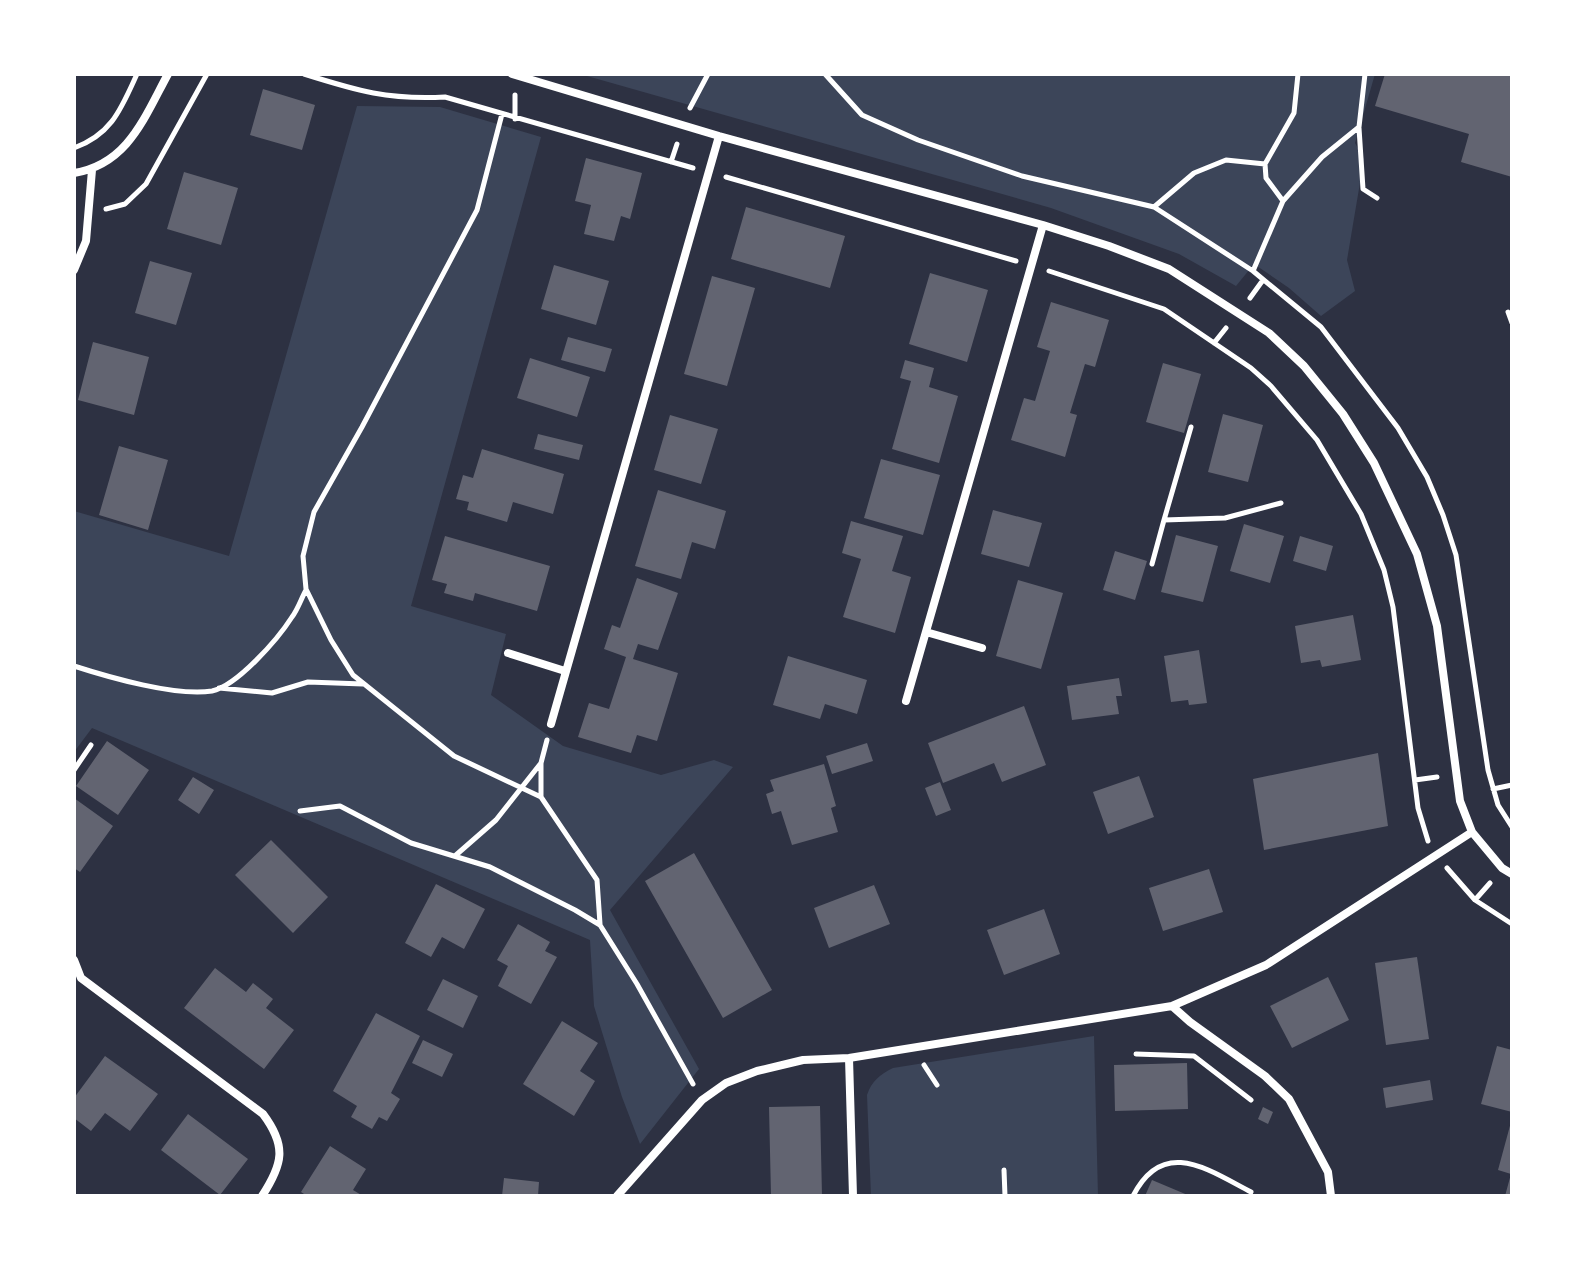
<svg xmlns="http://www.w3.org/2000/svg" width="1586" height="1270" viewBox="0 0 1586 1270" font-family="'Libre Baskerville',serif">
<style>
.green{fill:#3c4559}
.building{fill:#626471}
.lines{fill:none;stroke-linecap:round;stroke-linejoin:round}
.path{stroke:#fff;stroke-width:5}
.minor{stroke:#fff;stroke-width:8}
</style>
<rect width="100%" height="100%" fill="#2d3142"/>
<!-- green -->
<path class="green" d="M580 74H1375L1355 143 1364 159 1347 260 1355 291 1321 316 1289 288 1254 264 1236 286 1179 254 1051 208Z
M357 106 440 107 541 137 411 606 506 634 491 695 563 746 661 775 714 760 733 767 610 910 699 1069 640 1144 622 1097 594 1006 590 940 92 728 74 752V511L229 556Z
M1094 1036 1098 1196H871L867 1095C872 1081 879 1075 893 1068Z"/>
<!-- building -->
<path class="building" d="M1385 74H1512V177L1461 162 1469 134 1375 106Z
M263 89 315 105 302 150 250 135Z
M586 158 642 173 630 219 621 216 614 241 584 234 591 205 575 201Z
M184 172 238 188 221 245 167 229Z
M746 207 845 236 830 288 731 259Z
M150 261 192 273 176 325 135 313Z
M554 265 609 281 596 325 541 309Z
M930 273 988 290 967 362 909 344Z
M712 276 755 288 727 386 684 374Z
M1051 302 1109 320 1095 367 1085 364 1070 413 1077 415 1065 457 1011 440 1024 398 1035 401 1050 351 1037 347Z
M568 337 612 349 605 372 561 360Z
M93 342 149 357 134 415 78 400Z
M530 358 590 377 577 417 517 398Z
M905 360 934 368 929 387 958 396 939 463 892 449 911 381 900 378Z
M1163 363 1201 374 1184 433 1146 422Z
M1223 414 1263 425 1248 482 1208 472Z
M670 415 718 429 701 484 654 470Z
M538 434 583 445 579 460 534 449Z
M119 446 168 460 148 530 99 515Z
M482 449 564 474 553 514 513 502 507 522 467 510 469 502 456 499 463 475 473 478Z
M881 459 940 475 923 535 864 518Z
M658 490 726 511 715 549 692 542 681 579 635 566Z
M993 510 1042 523 1029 567 981 554Z
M851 521 903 536 892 571 911 577 895 633 843 617 861 559 842 553Z
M1244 524 1284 536 1270 583 1230 571Z
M1176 535 1218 546 1203 602 1161 592Z
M445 536 550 566 537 611 475 593 473 601 444 593 447 584 432 580Z
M1300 536 1333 546 1326 571 1293 561Z
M1115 551 1147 561 1135 600 1103 590Z
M637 578 678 593 658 650 638 644 633 659 678 673 657 741 637 735 631 753 578 737 589 703 609 709 626 657 604 649 612 625 620 628Z
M1018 580 1063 593 1041 669 996 656Z
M1353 615 1361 660 1322 667 1320 660 1301 663 1295 626Z
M1199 650 1207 703 1189 705 1188 700 1171 702 1164 656Z
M788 656 867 680 857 714 825 704 820 719 773 705Z
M1119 678 1122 696H1116L1119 714 1072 720 1067 686Z
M1024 706 1046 765 1002 782 994 763 943 783 928 743Z
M107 741 149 770 118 815 76 786Z
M867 743 873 761 832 774 826 756Z
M1378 753 1388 826 1264 850 1253 779Z
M824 764 836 806 831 808 838 832 792 845 781 811 772 814 766 794 774 791 770 780Z
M1139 776 1154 817 1108 834 1093 792Z
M193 777 214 790 199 814 178 800Z
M940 782 951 810 936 816 925 788Z
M74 798 113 826 80 872 74 868Z
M271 840 328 897 293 933 235 875Z
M694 853 772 990 723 1018 645 881Z
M1209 869 1223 912 1163 931 1149 888Z
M436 884 485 909 464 949 442 937 431 957 405 943Z
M874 885 890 924 829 948 814 908Z
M1044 909 1060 954 1004 975 987 930Z
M518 924 550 942 545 951 557 957 531 1004 498 986 508 966 497 960Z
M1417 957 1429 1039 1386 1045 1375 963Z
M215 968 246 992 253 983 273 999 266 1008 294 1030 264 1069 184 1008Z
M1328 977 1349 1020 1292 1048 1270 1006Z
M443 979 478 996 463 1028 427 1010Z
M376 1013 420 1036 391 1093 400 1099 387 1121 379 1117 372 1129 351 1117 357 1106 333 1091Z
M562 1021 598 1043 580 1071 595 1081 574 1116 523 1084Z
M423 1040 453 1054 442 1077 412 1063Z
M1497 1046 1512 1050V1112L1481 1104Z
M105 1056 158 1094 130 1131 105 1113 91 1131 74 1118V1098Z
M1187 1063 1188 1109 1115 1111 1114 1065Z
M1430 1080 1433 1100 1386 1108 1383 1088Z
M820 1106 822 1196H771L769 1107Z
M1263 1107 1273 1112 1268 1124 1258 1119Z
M188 1114 248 1159 220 1195 161 1150Z
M1511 1122 1512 1196H1505L1511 1174 1498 1170Z
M330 1146 366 1169 353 1190 363 1196H307L301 1192Z
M504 1178 539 1182 538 1196H502Z
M1152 1180 1190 1196H1145Z"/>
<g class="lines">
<!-- path -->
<path class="path" d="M304 74C358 91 388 100 445 97L693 168
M825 74 862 115 918 140 1022 176 1154 207 1253 271 1321 327 1398 428 1427 477 1443 515 1456 555 1488 770 1498 805 1512 827
M515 95V119
M690 108 708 74
M502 114 477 210 362 427 314 512 303 556 306 589 331 640 353 675 454 756 541 797
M1359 128 1363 189 1377 198
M74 148C112 134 121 109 137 74
M671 162 677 144
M726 177 1016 261
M1283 201 1266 178 1265 164 1294 113 1298 74
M1154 207 1194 173 1226 160 1265 164
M106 209 125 204 146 184 207 74
M1049 271 1164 309 1251 368 1271 386 1317 440 1361 514 1384 570 1393 607 1418 808 1428 841
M1253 271 1283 201 1322 157 1359 127 1365 74
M1250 298 1263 280
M1508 312 1512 323
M1214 343 1226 328
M1191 427 1164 520 1225 518 1281 503
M1152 564 1164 520
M74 666C108 677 177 697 212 691 237 686 278 639 292 617 298 609 301 599 306 590
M219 688 272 693 308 682 363 684
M547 740 541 763V797L597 880 600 924
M74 770 91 745
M1415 780 1437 777
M1493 789 1512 785
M300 811 340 806 411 843 490 867 575 910 600 925 637 984 693 1084
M456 855 496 820 541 763
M1447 868 1475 900 1512 924
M1475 900 1490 883
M1136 1054 1194 1056 1251 1100
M924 1065 937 1085
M1004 1170 1005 1196
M1133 1196C1163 1137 1207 1169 1251 1192L1249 1196"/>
<!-- minor -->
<path class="minor" d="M512 74 719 136 1043 225 1109 246 1169 269 1269 333 1304 366 1343 414 1374 463 1417 554 1437 626 1460 801 1472 832 1502 868 1512 874
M74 173C128 164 144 118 168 74
M74 270 86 241 92 170
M926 632 982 648
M508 653 565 671
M906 701 1043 225
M551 724 719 136
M74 960 81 978 263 1114C287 1146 283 1164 262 1196
M1172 1006 1190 1022 1265 1076 1289 1099 1328 1172 1331 1196
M849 1058 853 1196
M617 1196 702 1100 726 1083 757 1071 803 1060 849 1058 1172 1006 1266 965 1472 832"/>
</g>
<!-- border -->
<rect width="1586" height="1270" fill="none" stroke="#ffffff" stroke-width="152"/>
</svg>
